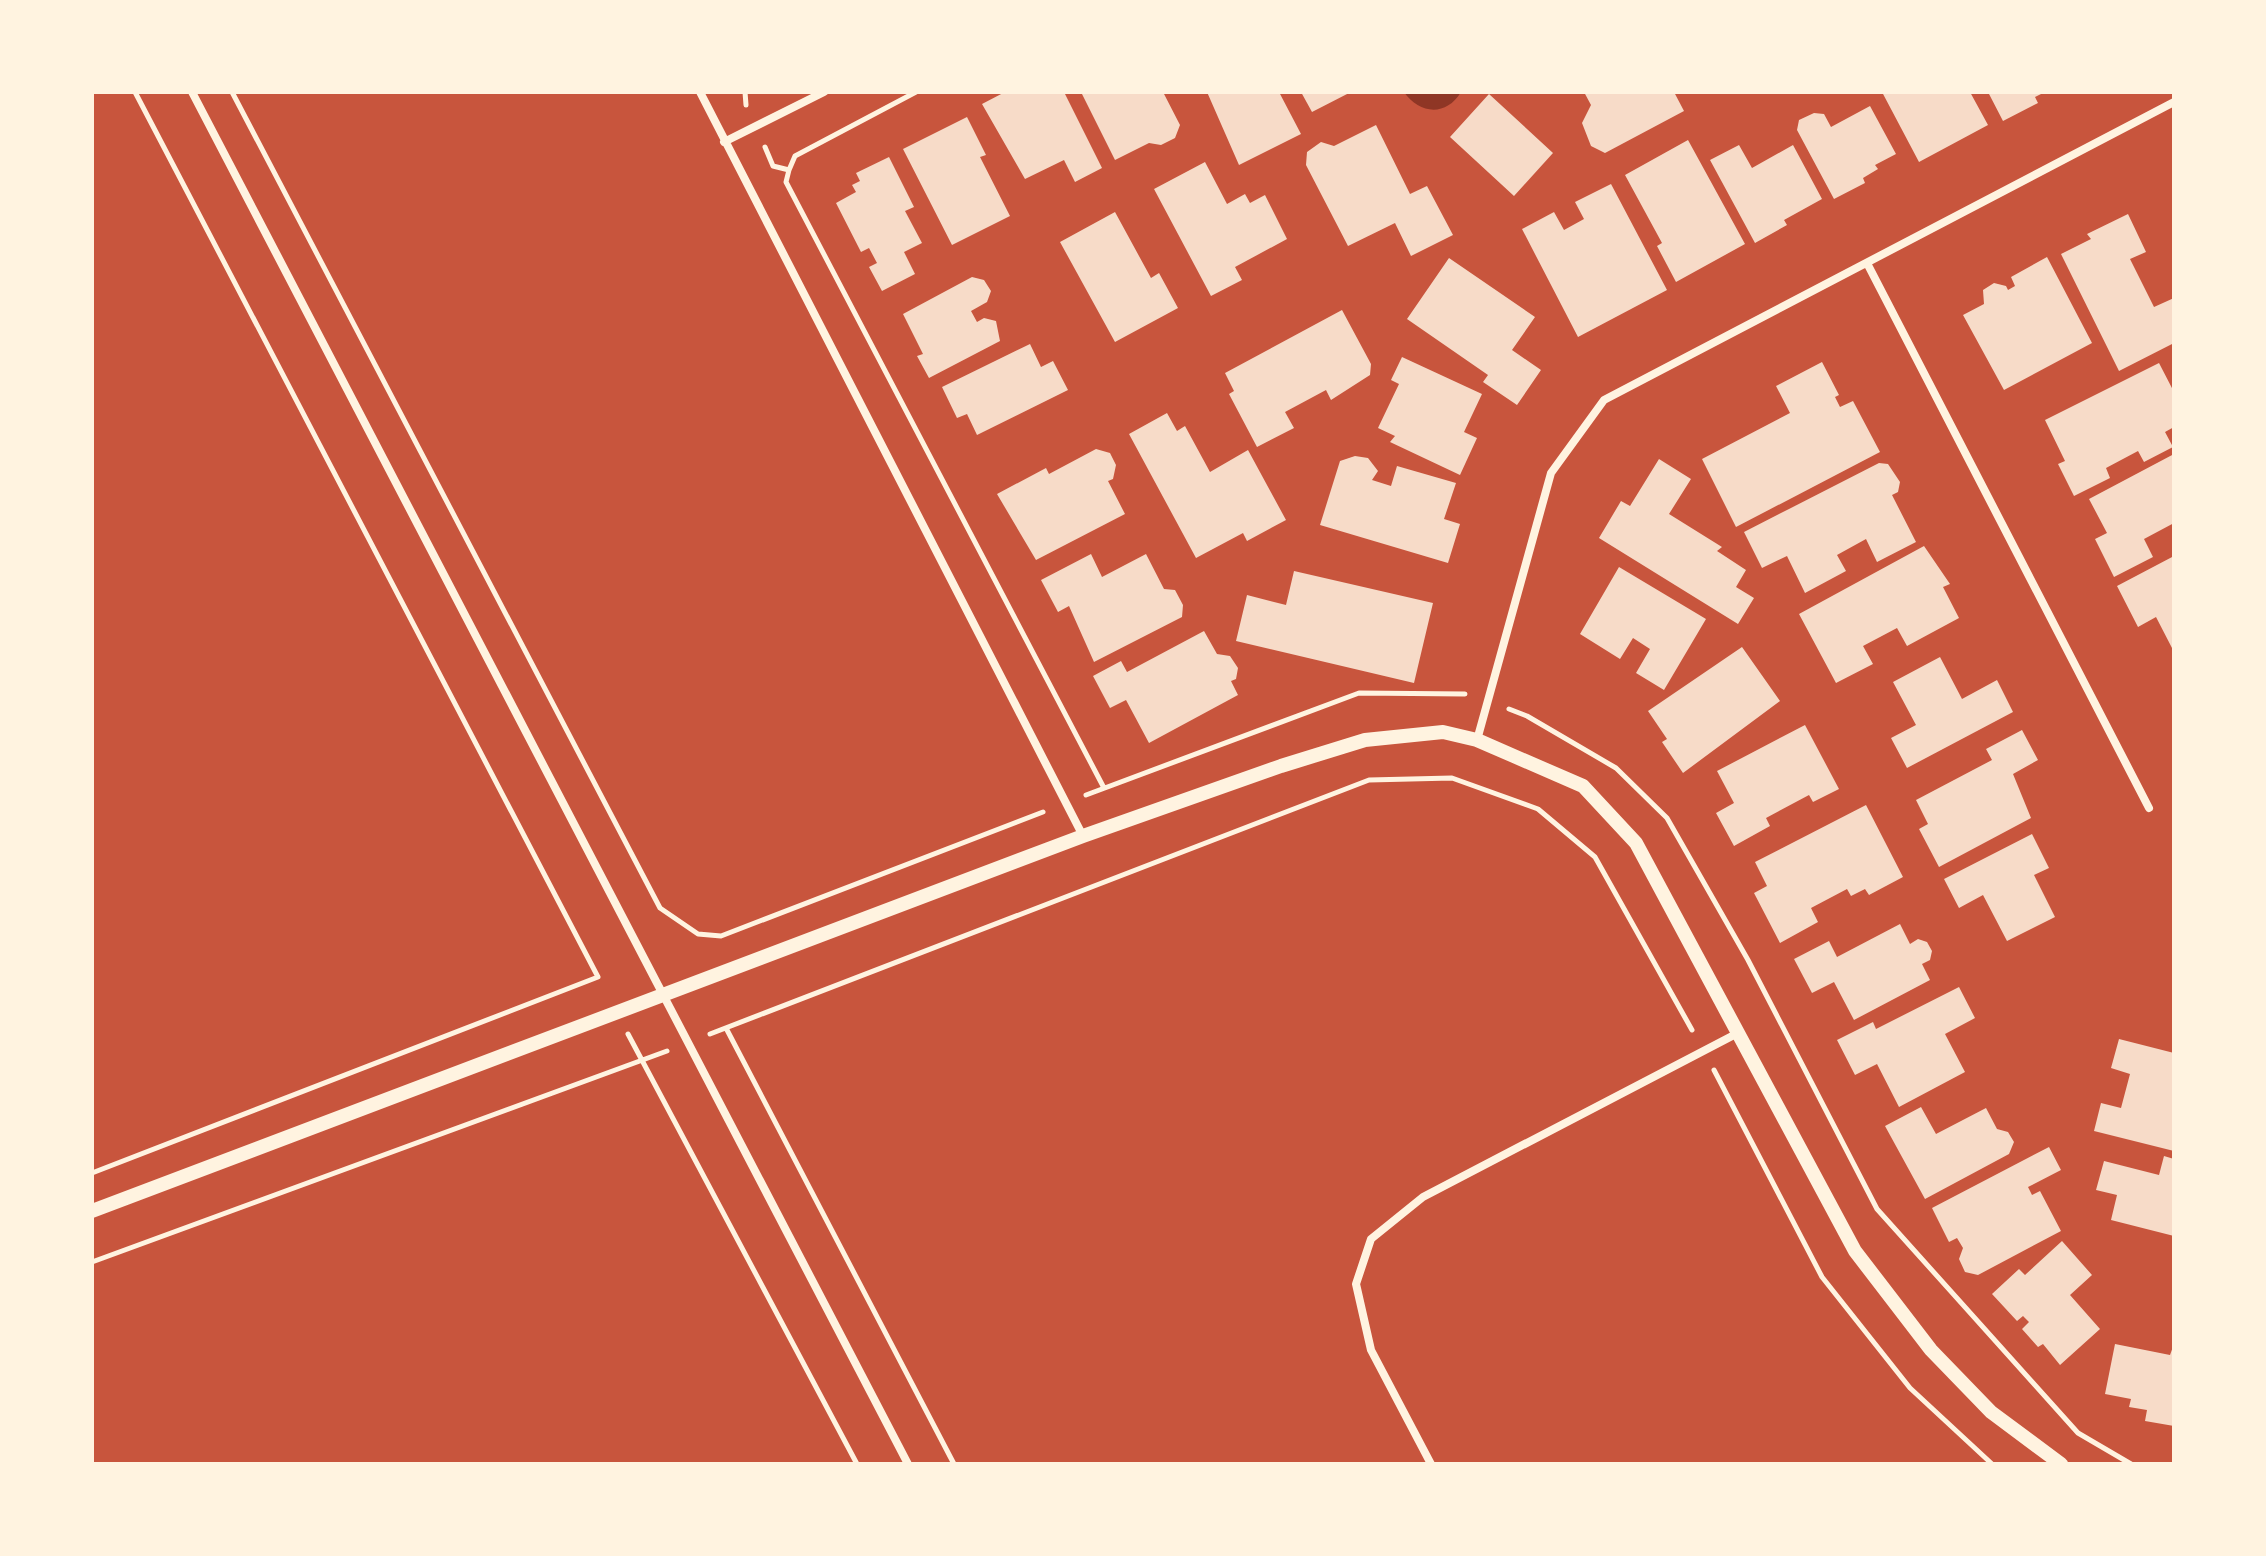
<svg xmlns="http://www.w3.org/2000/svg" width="2266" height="1556" viewBox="0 0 2266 1556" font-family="Signika,sans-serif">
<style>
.water{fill:#8f3625}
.building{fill:#f7dbc8}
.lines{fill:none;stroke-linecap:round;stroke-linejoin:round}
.path{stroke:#fff3e0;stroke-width:5}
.minor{stroke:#fff3e0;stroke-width:8}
.tertiary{stroke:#fff3e0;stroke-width:14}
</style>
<rect width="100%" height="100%" fill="#c8553d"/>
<!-- water -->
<path class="water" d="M1404 92H1461C1446 117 1419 114 1404 92Z"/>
<!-- building -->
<path class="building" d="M1005 92H1064L1102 168 1075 182 1064 160 1025 179 982 104Z
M1081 92H1163L1180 125 1175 138 1161 145 1149 143 1115 160Z
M1207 92H1279L1301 134 1239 165Z
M1301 92H1351L1312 112Z
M1584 92H1674L1684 111 1605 153 1591 146 1582 123 1591 105Z
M1882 92H1970L1988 125 1919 162Z
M1988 92H2045L2035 97 2038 103 2003 121Z
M1489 94 1553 153 1514 196 1450 137Z
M1870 106 1896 154 1875 165 1878 169 1863 178 1865 183 1834 199 1797 130 1799 120 1814 113 1824 114 1831 127Z
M967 117 986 155 980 157 1010 216 952 245 903 149Z
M1376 125 1410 194 1427 186 1453 235 1411 256 1395 223 1348 246 1306 165 1307 152 1321 142 1334 146Z
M1688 140 1745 244 1676 282 1657 246 1662 243 1625 175Z
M1739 145 1752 168 1793 145 1822 199 1784 220 1787 225 1755 243 1710 160Z
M889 157 914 207 905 211 922 243 904 252 915 274 882 291 869 267 877 263 869 248 861 252 836 203 856 192 852 185 860 181 856 173Z
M1205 162 1227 204 1245 194 1250 203 1265 195 1287 239 1235 267 1242 280 1211 296 1154 189Z
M1611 184 1667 290 1578 337 1522 229 1554 212 1564 230 1584 219 1575 202Z
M1115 212 1151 278 1159 273 1178 308 1115 342 1060 242Z
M2128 214 2146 252 2130 259 2154 307 2174 298V343L2119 371 2061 254 2091 239 2087 234Z
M2047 257 2092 343 2004 390 1963 315 1984 304 1983 290 1994 283 2006 286 2008 290 2015 286 2011 277Z
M1449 258 1535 317 1512 350 1541 370 1517 405 1483 382 1488 375 1407 319Z
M972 277 984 280 991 291 987 302 971 311 977 322 984 318 996 321 1000 341 929 378 917 356 923 354 903 314Z
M1342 310 1371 364 1370 375 1331 400 1326 390 1285 412 1294 428 1257 447 1229 394 1234 391 1225 373Z
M1030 344 1041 367 1053 361 1068 390 977 435 967 414 957 418 942 387Z
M1402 357 1482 394 1464 432 1477 438 1460 475 1390 442 1395 436 1378 428 1399 384 1391 380Z
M1822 362 1839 395 1835 397 1840 407 1853 401 1880 452 1736 527 1702 459 1790 413 1776 386Z
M2159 363 2174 392V427L2165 432 2173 447 2144 462 2138 451 2106 468 2110 478 2074 496 2058 464 2065 461 2045 420Z
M1167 413 1177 431 1185 426 1210 472 1248 450 1286 520 1247 541 1243 533 1196 558 1129 434Z
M1096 449 1110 453 1116 465 1113 479 1108 481 1125 514 1036 560 997 494 1046 468 1049 474Z
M2174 454V523L2144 539 2153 557 2114 577 2095 539 2107 533 2089 499Z
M1355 456 1368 458 1378 471 1372 480 1391 486 1397 466 1456 483 1444 519 1460 524 1448 563 1320 525 1340 461Z
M1659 459 1691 479 1669 514 1722 547 1717 551 1746 570 1736 587 1754 598 1738 624 1599 538 1621 501 1630 506Z
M1879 463 1888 464 1900 482 1898 492 1892 495 1916 542 1877 562 1866 539 1837 555 1846 571 1805 593 1787 556 1762 568 1744 532Z
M1924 546 1950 584 1943 587 1959 618 1907 646 1897 628 1863 646 1873 664 1836 683 1799 614Z
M1091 554 1102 577 1146 554 1164 589 1175 590 1183 605 1182 617 1094 662 1069 606 1058 612 1041 580Z
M2174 556V647L2172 648 2156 617 2138 627 2117 586Z
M1619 567 1706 619 1664 690 1636 673 1650 649 1633 638 1620 659 1580 634Z
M1294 571 1433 603 1414 683 1236 641 1247 595 1286 605Z
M1204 631 1217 654 1230 656 1238 668 1236 679 1231 681 1238 695 1149 743 1126 700 1110 708 1093 676 1121 661 1127 672Z
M1742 647 1780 701 1683 773 1662 742 1667 739 1648 711Z
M1940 657 1962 699 1997 680 2013 712 1907 768 1891 738 1916 725 1893 682Z
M1805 725 1839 789 1813 802 1809 795 1766 818 1770 826 1734 846 1716 813 1734 803 1717 771Z
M2022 730 2038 760 2013 774 2031 818 1939 867 1919 829 1928 824 1916 800 1992 760 1986 749Z
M1866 805 1903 877 1869 895 1865 889 1851 896 1847 889 1811 908 1818 922 1780 943 1754 893 1767 886 1755 862Z
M2032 834 2049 868 2034 875 2055 917 2007 941 1983 895 1959 908 1944 879Z
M1900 924 1910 944 1918 939 1927 942 1932 951 1930 960 1922 964 1930 980 1854 1020 1834 982 1812 993 1794 959 1829 941 1837 957Z
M1959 987 1975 1018 1945 1034 1965 1072 1899 1107 1877 1064 1855 1075 1837 1040 1873 1022 1876 1029Z
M2119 1039 2174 1053V1151L2094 1131 2101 1103 2121 1108 2130 1074 2111 1068Z
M1921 1107 1936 1134 1986 1108 1997 1129 2008 1132 2014 1142 2009 1154 1925 1199 1885 1126Z
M2049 1147 2061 1170 2028 1187 2032 1195 2040 1191 2061 1231 1978 1275 1965 1272 1959 1259 1963 1248 1957 1238 1949 1242 1932 1208Z
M2164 1156 2174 1159V1236L2111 1220 2117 1195 2096 1190 2104 1161 2159 1175Z
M2062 1241 2092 1275 2070 1295 2100 1329 2060 1365 2043 1344 2038 1347 2022 1329 2029 1322 2023 1316 2017 1321 1992 1294 2019 1269 2025 1275Z
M2115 1344 2170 1355 2174 1344V1426L2145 1421 2147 1410 2129 1407 2131 1399 2105 1394Z"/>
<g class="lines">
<!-- path -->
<path class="path" d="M232 92 660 908 698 934 721 936 1043 812
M745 92 746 105
M765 147 773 166 789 170 786 182 1104 788
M789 170 795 156 916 92
M1509 709 1527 716 1616 768 1667 818 1748 960 1877 1209 2078 1433 2131 1464
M1086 795 1359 693 1465 694
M726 1028 954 1464
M628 1034 857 1464
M710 1034 1369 780 1452 778 1538 809 1595 857 1692 1030
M1714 1070 1822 1277 1910 1388 1992 1464
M92 1173 598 977 135 92
M92 1262 667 1051"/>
<!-- minor -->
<path class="minor" d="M192 92 908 1464
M700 92 1083 836
M724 142 824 92
M1868 265 2149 808
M1477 740 1551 473 1604 400 2174 102
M1431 1464 1371 1350 1356 1284 1371 1239 1423 1197 1736 1034"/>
<!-- tertiary -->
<path class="tertiary" d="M92 1211 1083 836 1281 766 1365 740 1443 732 1477 740 1583 786 1636 843 1855 1251 1931 1350 1991 1412 2061 1464"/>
</g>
<!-- border -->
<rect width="2266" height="1556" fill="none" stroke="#fff3e0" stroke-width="188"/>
</svg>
